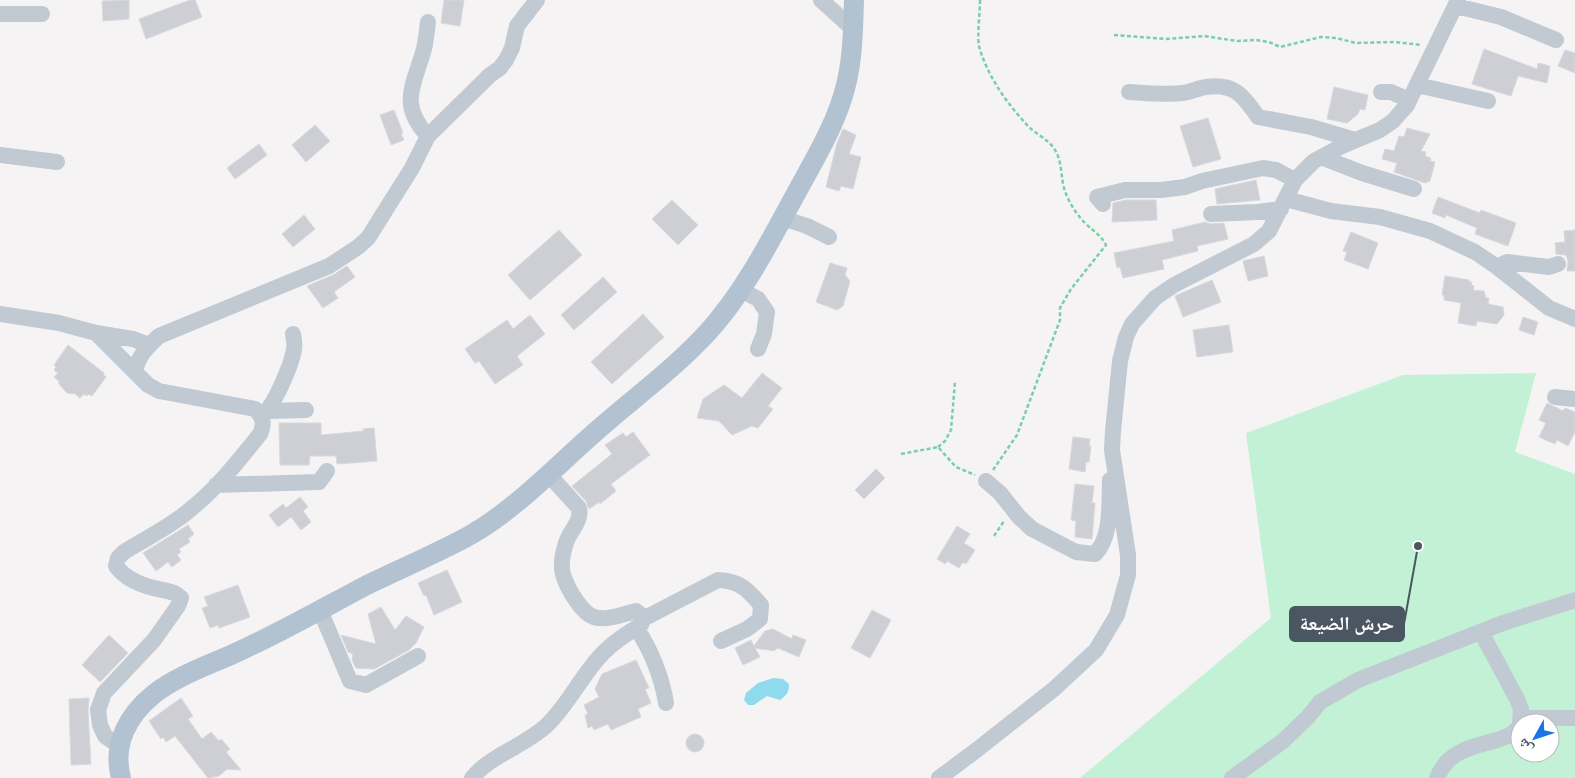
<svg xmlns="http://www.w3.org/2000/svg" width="1575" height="778" viewBox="0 0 1575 778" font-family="Ubuntu,'Noto Naskh Arabic',sans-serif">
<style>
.green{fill:#c3f1d5;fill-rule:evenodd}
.water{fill:#90daee}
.building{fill:#cdcfd5;stroke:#d7d9de}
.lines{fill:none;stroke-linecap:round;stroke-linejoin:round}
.path{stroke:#7ad0a6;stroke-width:2.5;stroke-dasharray:4 2.5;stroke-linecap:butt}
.minor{stroke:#c1cad2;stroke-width:16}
.major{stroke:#b3c2d1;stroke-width:20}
.leader{fill:none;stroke:#4a5661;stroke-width:2}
.callout-dot{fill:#4a5661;stroke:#fff;stroke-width:2}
.callout{fill:#4a5661;stroke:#4a5661;stroke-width:2}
.callout-label{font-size:19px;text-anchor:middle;font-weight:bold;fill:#fff}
</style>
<rect width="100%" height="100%" fill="#f5f3f3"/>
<!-- green -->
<path class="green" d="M1536 373 1515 452 1575 474V778H1080L1271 618 1246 433 1403 375ZM1520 723H1550V753H1520Z"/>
<!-- water -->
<path class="water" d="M773 678 783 679 789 684C789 692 787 695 780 700L767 696 754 705H748L744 700 746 693 758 683Z"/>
<!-- building -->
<path class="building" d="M129 0V19L103 21 102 1Z
M190 0H195L202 17 146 39 139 19Z
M444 0H464L460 26 441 23Z
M1484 49 1537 69 1538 63 1550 66 1547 83 1518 76 1511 96 1472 84Z
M1565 50 1575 53V73L1558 66Z
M1334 87 1368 95 1365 110 1360 109 1358 114 1347 123 1327 119Z
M394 110 403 133 401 134 404 140 391 145 380 115Z
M1208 118 1221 159 1193 167 1180 126Z
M315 125 330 141 306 162 292 145Z
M1407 128 1430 134 1421 151 1426 152 1425 156 1431 158 1430 161 1435 162 1430 181 1425 183 1394 172 1397 163 1382 159 1385 149 1394 151 1399 136 1404 137Z
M843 129 856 135 849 154 861 157 853 189 841 186 839 191 826 187 837 143Z
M259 144 267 155 235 179 227 168Z
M1256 180 1260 200 1217 204 1215 189Z
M1438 197 1480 213 1481 210 1516 223 1508 246 1475 234 1477 228 1446 215 1445 218 1432 213Z
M672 200 698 225 678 245 652 219Z
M1126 200H1156L1157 220 1112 222 1113 203Z
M304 215 315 229 293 247 282 234Z
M1205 222 1211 224 1224 223 1228 239 1197 246 1198 251 1162 260 1164 269 1123 278 1120 267 1117 268 1114 253 1174 241 1172 230Z
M559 230 582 255 530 300 508 275Z
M1575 230V271H1567L1568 261 1566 255 1556 254 1555 243 1565 242 1564 231Z
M1351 232 1378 243 1368 269 1344 260 1347 252 1343 251Z
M1264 256 1268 276 1248 281 1243 261Z
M830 263 847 268 845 275 850 281 843 306 837 310 816 302Z
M347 266 355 277 334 292 338 298 323 308 307 286 333 275Z
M1445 276 1469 280V282H1472L1471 285 1474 286 1473 290 1484 291 1486 298H1489L1488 304 1503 307 1504 315 1497 324 1477 321 1476 326 1458 323 1461 303 1444 300V295H1442Z
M603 277 617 292 574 330 561 315Z
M1212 280 1221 302 1183 317 1175 296Z
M643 314 664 337 612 384 591 362Z
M530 315 545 334 517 356 523 365 495 384 479 361 475 363 465 349 507 320 513 329Z
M1523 317 1538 322 1534 335 1519 330Z
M1229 325 1233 352 1197 357 1193 330Z
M68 345 104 373 103 374 106 377 92 396 88 394 87 396 84 394 80 398 74 393 72 394 67 393 58 383 60 382 54 377 58 373 54 370 56 367 54 365Z
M762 373 782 388 768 406 773 409 758 428 752 426 732 435 719 421 697 418 703 399 724 385 742 398Z
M1547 403 1563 411 1565 408 1575 412V432L1568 446 1557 440 1555 444 1539 437 1546 423 1539 420Z
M279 423H321V435L364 431 363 429 374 428 377 461 337 464 336 456H310L309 465H280Z
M633 432 650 455 611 484 616 491 600 504 599 502 589 509 586 501 572 486 612 454 605 445 623 433 626 437Z
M1073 437 1090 439 1089 446H1091L1089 462H1086L1085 472 1069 469Z
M876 469 885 478 864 499 855 490Z
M1075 484 1094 486 1092 503H1095L1092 539 1075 537 1076 521 1071 520Z
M300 497 308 507 303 511 311 522 301 530 291 517 278 527 269 515 283 504 286 508Z
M188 525 194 534 188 539 190 542 179 549 181 552 177 555 181 560 172 567 168 562 156 571 143 553Z
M957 526 970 534 964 543 975 550 966 564 963 562 959 568 947 561 945 564 937 559Z
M447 570 462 602 434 615 426 595 424 596 418 583Z
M238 585 250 617 219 628 218 625 210 628 202 608 208 606 204 597Z
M381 607 395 630 406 616 424 627 416 643 409 650 374 669 356 668 352 660 353 654 348 652 341 635 376 644 368 614Z
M872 610 891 620 870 658 851 648Z
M773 629 792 639 793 635 806 640 799 657 778 648 774 651 755 648 760 657 743 665 735 648 751 640 754 646 765 631Z
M109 635 128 653 100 682 82 665Z
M636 660 649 688 645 689 651 703 638 709 641 717 611 730 608 724 594 730 592 726 588 728 585 715 588 714 584 705 599 697 595 689 602 674Z
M89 698 88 711 91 764 71 765 69 699Z
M181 698 193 716 188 719 202 739 211 732 219 741 221 739 230 749 226 752 241 770 227 769 219 776 208 778 175 736 166 742 163 737 161 739 149 721Z
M686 743a9 9 0 1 1 18 0a9 9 0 1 1-18 0Z"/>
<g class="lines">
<!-- path -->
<path class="path" d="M980 0C980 12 977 36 979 46 987 76 1008 105 1029 127 1036 134 1047 139 1053 147 1063 160 1060 177 1065 191 1069 203 1077 215 1085 223 1094 232 1100 234 1106 245L1071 289 1060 308V320L1017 435 993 470
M1114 35 1166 39 1204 36 1237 41 1256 40 1269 42 1280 47 1321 37 1336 38 1356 43 1395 42 1421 45
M938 447 945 441 951 430 955 382
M901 454 938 447 956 467 975 475
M994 536 1004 521"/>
<!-- minor -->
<path class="minor" d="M821 0 853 29
M1456 6 1501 17 1556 40
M0 14H42
M428 22C427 31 426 40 424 49 414 85 398 104 428 136
M1417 85 1488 101
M1129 92C1147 93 1165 95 1183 93 1191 92 1198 88 1206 87 1234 83 1243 95 1258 117L1311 127 1355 140
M1381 92H1391L1409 100
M0 155 57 162
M1321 157 1362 173 1414 189
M1286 199 1331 211 1380 217 1430 231 1475 252 1497 267 1549 308 1575 319
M1103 204 1097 197 1125 190H1161L1185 187 1202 181 1263 168 1276 170 1295 180
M1211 214 1258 212 1281 209
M782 218 807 226 829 237
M1497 267 1507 262 1549 267 1558 264
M741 290 758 299 767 312 764 334 758 349
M0 314 59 323 96 333 133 339 149 345
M96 333 135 372
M1555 397 1575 399
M268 411 306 410
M262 416C274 406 291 366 294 350 295 345 294 339 293 334
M986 481 1000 493 1019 517 1032 529 1076 552 1095 554C1112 537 1109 504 1110 480
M216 485 319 482 327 471
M320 610 350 681 366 685 418 656
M643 619 718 580C740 581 747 589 761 605L760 619 747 629 721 641
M636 628C651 649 662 678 666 703
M1481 632 1517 699 1521 709 1520 723
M1522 718H1575
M119 746 105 736 100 725 98 710 104 693 154 640 178 606 181 598C175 592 171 592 163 590 146 587 126 580 116 566L118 558 124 552C146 538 172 526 192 508 218 487 239 460 260 434 265 423 263 417 255 409L159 391 148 385 135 372C138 356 147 347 159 336L329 266 358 247 368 238 412 168 428 136 490 75 500 68 506 60 512 48 517 26 537 0
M472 778C492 754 525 746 547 725 569 704 582 674 604 652 614 642 629 632 641 625L643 619 641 615 636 611C623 614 607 621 594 617 581 613 566 586 563 574 560 564 563 552 566 543 570 530 582 522 579 508L549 475
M939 778 974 752 1054 689 1096 650 1117 615 1128 575V555L1112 450 1113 431 1120 361 1126 337 1132 324 1155 298 1174 285 1254 244 1269 231 1295 180 1314 161 1344 145 1380 130 1393 121 1407 105 1458 0
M1232 778 1283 741 1308 717 1320 702 1358 680 1503 623 1575 600
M1437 778C1453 735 1509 750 1520 724"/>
<!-- major -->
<path class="major" d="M121 778C112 744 128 715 154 694 181 673 216 663 246 648 287 629 327 606 367 585 400 569 433 555 465 538 513 512 552 470 593 434 631 400 673 370 708 332 746 290 772 237 799 188 817 155 837 122 846 85 853 57 853 28 854 0"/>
</g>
<!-- callouts -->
<path class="leader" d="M1418 546L1404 624"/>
<circle class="callout-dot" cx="1418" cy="546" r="5"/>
<rect class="callout" x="1290" y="607" width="114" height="34" rx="5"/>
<g class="callout-label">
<text x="1347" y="630">حرش الضيعة</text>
</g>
<!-- north arrow -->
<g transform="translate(1535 738) rotate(230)"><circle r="24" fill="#ffffff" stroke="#b7bbc0"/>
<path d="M0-4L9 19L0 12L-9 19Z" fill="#1a73e8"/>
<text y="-8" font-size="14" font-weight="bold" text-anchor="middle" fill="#4a5661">ش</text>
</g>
</svg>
